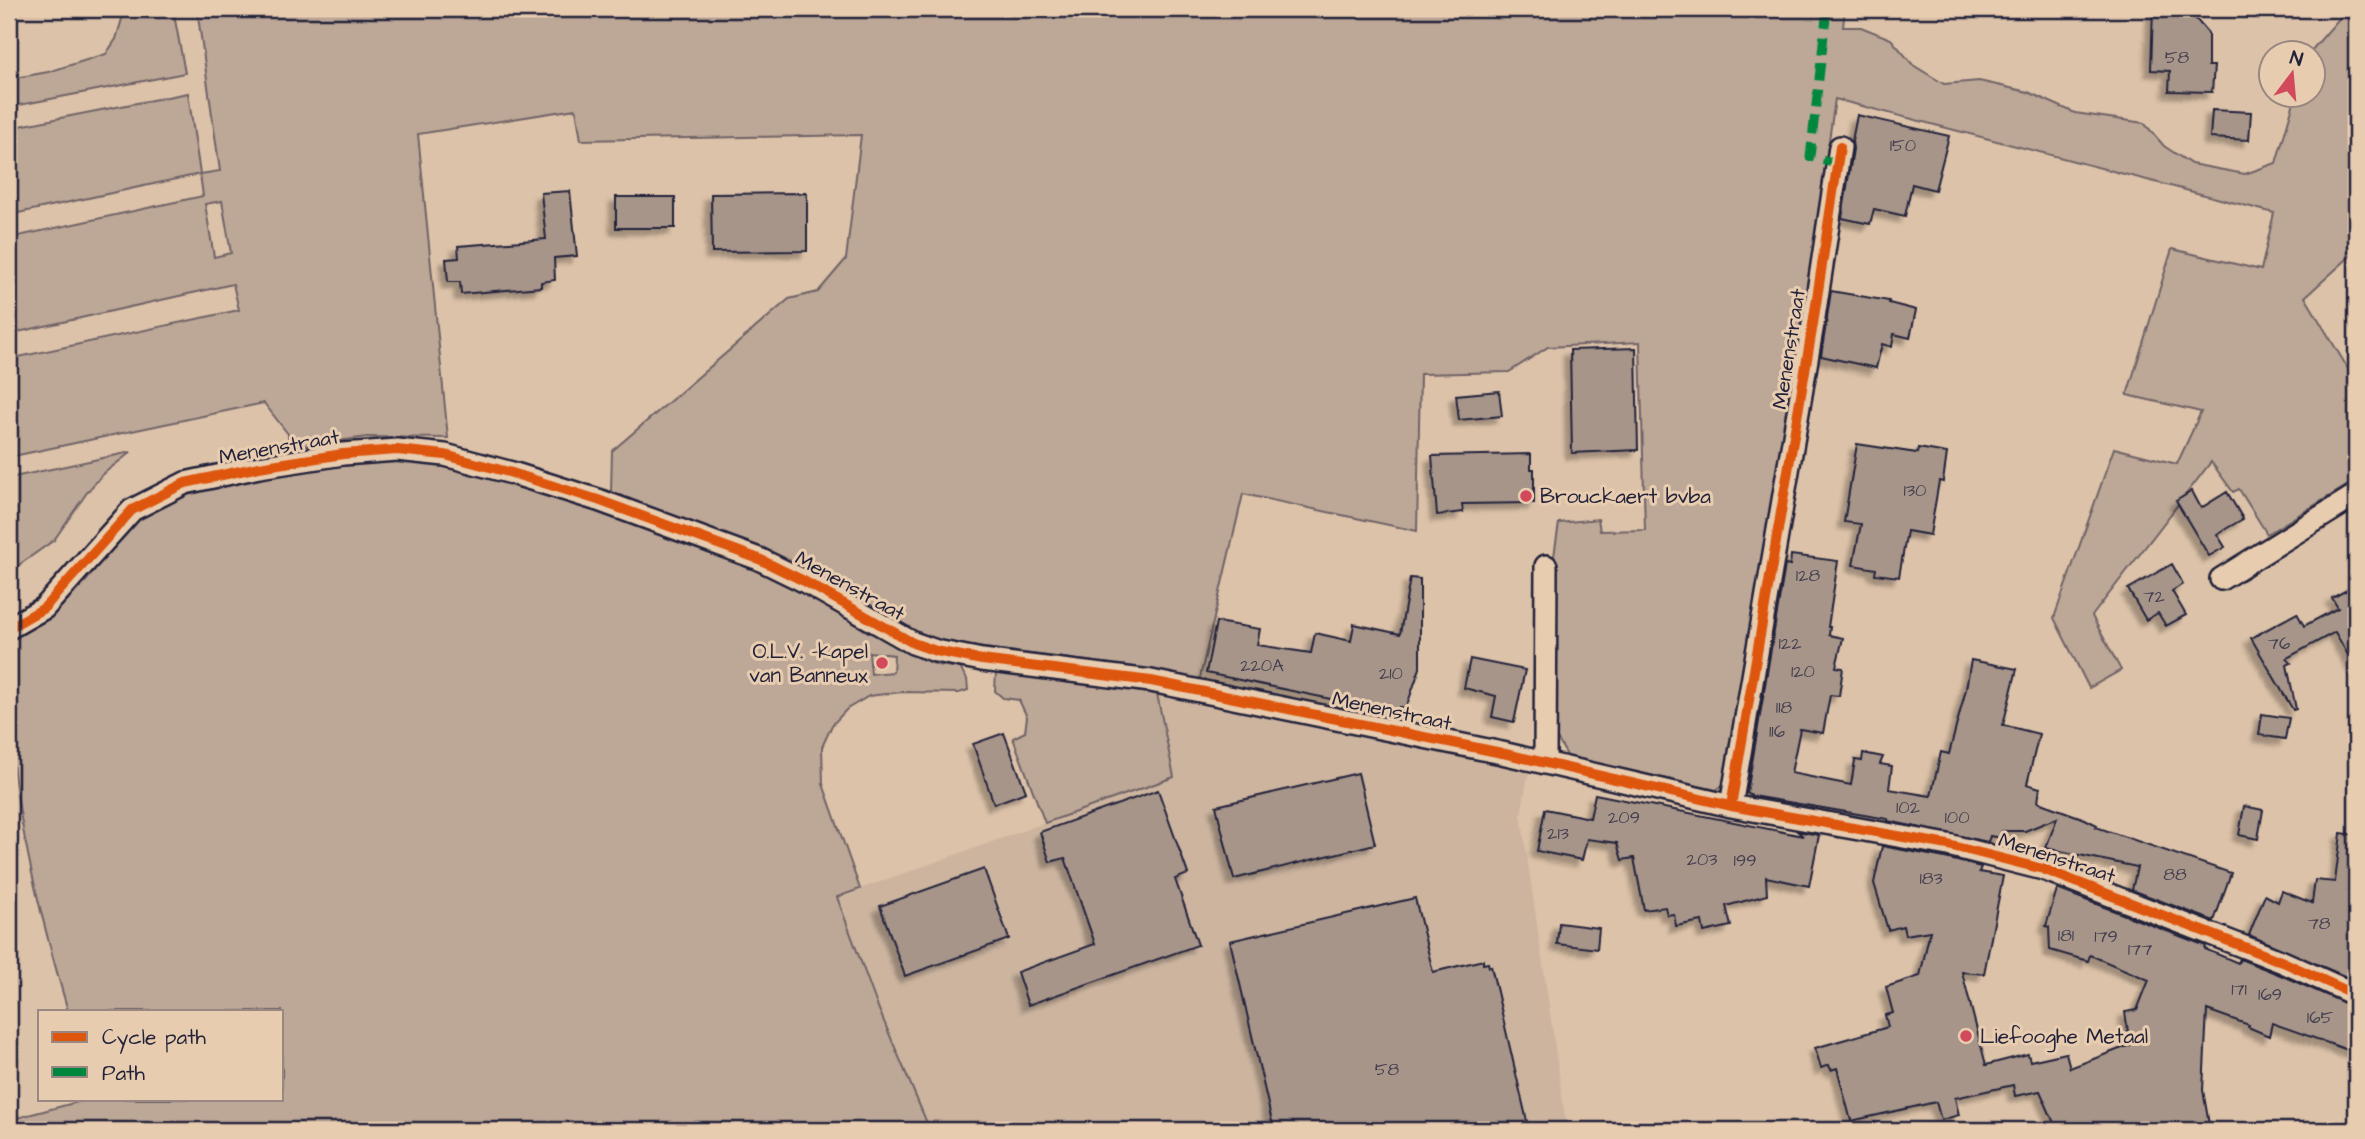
<svg xmlns="http://www.w3.org/2000/svg" width="2365" height="1139" viewBox="0 0 2365 1139" font-family="'Architects Daughter',sans-serif">
<style>
.built{fill:#ccb49f}
.green{fill:#bda796;stroke:#706468;stroke-width:2;fill-rule:evenodd}
.building{fill:#a7958a;stroke:#22223b;stroke-width:2;filter:url(#shadow)}
.lines{fill:none;stroke-linecap:round;stroke-linejoin:round}
.minor-casing{stroke:#22223b;stroke-width:26}
.minor{stroke:#e8ccaf;stroke-width:21}
.quiet{stroke:#00873e;stroke-width:9;stroke-dasharray:18 9;stroke-linecap:butt}
.cycleway-casing{stroke:#e8ccaf;stroke-width:15}
.cycleway{stroke:#de560e;stroke-width:10}
.poi-dot{fill:#d1495b;stroke:#e8ccaf;stroke-width:2.5}
.labels{text-anchor:middle;dominant-baseline:central;stroke-width:6;stroke-linejoin:round;paint-order:stroke}
.number-label{font-size:18px;fill:#433f4f}
.street-label{font-size:21px;fill:#22223b;stroke:#e8ccaf}
.poi-label{font-size:21px;fill:#22223b;stroke:#e8ccaf;text-anchor:start}
</style>
<defs>
<filter id="shadow"><feDropShadow dx="-6" dy="6" stdDeviation="2" flood-color="#0004"/></filter>
</defs>
<rect width="100%" height="100%" fill="#dcc2a8"/>
<filter id="ink" filterUnits="userSpaceOnUse"><feTurbulence type="fractalNoise" baseFrequency=".0143" numOctaves="2"/><feDisplacementMap in="SourceGraphic" scale="14" xChannelSelector="R" yChannelSelector="G"/><feConvolveMatrix kernelMatrix="1 2 1 2 8 2 1 2 1" color-interpolation-filters="sRGB"/></filter>
<g filter="url(#ink)">
<!-- built -->
<path class="built" d="M1157 694 1529 770 1521 815 1567 1130H930L877 1005 837 897 1174 777Z"/>
<!-- green -->
<path class="green" d="M125 9H173L185 73 9 107V79L48 72 106 54 116 39Z
M197 9H1845L1843 27H1861L1891 39 1913 65 1944 84 1979 81 2028 92 2075 113 2144 123 2164 146 2191 164 2245 174 2276 163 2296 95 2312 94V52H2310L2343 14 2356 10V251L2305 297 2356 382V480L2267 534 2239 489 2233 492 2211 462 2092 616 2121 670 2089 688 2054 618 2114 448 2177 464 2201 412 2127 395 2172 249 2261 270 2274 213 1835 99 1786 436 1724 784 1716 790 1568 757 1555 735 1553 698 1554 556 1559 523 1598 519 1600 531 1645 530 1640 342 1548 347 1509 372 1420 374 1417 531 1243 494 1199 682 1134 667 945 643 899 624 857 598 763 549 611 492 612 451 789 299 818 292 846 259 861 135 581 140 576 109 418 134 448 438 367 437 288 448V434L264 403 9 457V359L239 310 233 284 9 334V238L203 196 200 174 9 215V128L188 93 200 174 220 171ZM222 201 231 253 214 257 205 204Z
M131 452 103 474 88 491 54 540 9 572V478Z
M385 461 423 463 475 472 537 489 747 564 789 583 868 632 894 642 916 657 937 665 960 668 967 679 968 690 959 693 902 692 869 696 847 709 832 725 822 747 823 784 860 889 837 897 877 1005 930 1130H9V1120L89 1099H282V1011H68C41 918 17 824 9 727 7 699 9 670 9 641L49 619 87 580 122 533 150 511 183 495 340 462ZM869 652 894 655 893 672 871 674Z
M996 671 1157 694 1174 777 1045 823 1013 738 1025 732 1027 717 1019 700 1003 698 995 691Z"/>
<!-- building -->
<path class="building" d="M2153 9H2195V18L2208 33V66H2214L2212 92 2169 91 2170 71 2151 70Z
M2212 110 2251 112 2249 140 2210 138Z
M1857 115 1949 136 1935 190 1912 184 1905 216 1874 209 1870 224 1842 218 1853 149 1852 141Z
M570 191 577 256 554 258 555 280 541 282V287L461 294 460 282H448L446 259 459 258 458 246 546 239 541 193Z
M807 193V251L712 252 711 194Z
M616 197H675V228H616Z
M1831 291 1889 301V303L1916 310 1910 338 1894 334 1892 347 1882 344 1876 368 1821 356Z
M1636 348 1638 450 1572 453 1570 350Z
M1499 391 1502 416 1459 420 1456 395Z
M1857 444 1917 453 1918 448 1947 453 1943 482 1939 481 1930 535 1907 531 1899 577 1875 574 1876 569 1853 565 1861 524 1844 522Z
M1531 454V469H1534V503L1462 504 1463 512 1437 515 1432 456Z
M2192 491 2201 508 2227 492 2243 519 2217 534 2225 547 2209 556 2176 501Z
M1791 555 1838 561 1828 627H1830L1829 635 1843 638 1836 667 1843 668 1839 696 1830 695 1823 733 1800 729 1791 773 1851 785 1855 760 1862 761 1863 753 1883 757 1880 764 1892 766 1889 789 1931 796 1941 752 1949 754 1966 689 1971 660 2017 669 2003 725 2039 734 2027 784 2040 788 2038 802 2085 819 2097 825 2096 827 2231 873 2214 921 2132 890 2137 867 2046 848 2057 818 2025 831H2001L2000 838 1990 836 1988 842 1888 821V819L1752 796 1747 793 1785 565 1790 566Z
M2172 564 2183 584 2172 591 2186 615 2166 626 2158 613 2146 620 2128 589Z
M1410 578 1420 579V668L1406 708 1399 707 1398 713 1206 673 1216 622 1260 629 1257 645 1311 653 1315 633 1351 641 1354 624 1400 634Z
M2356 585V669L2335 632 2287 658 2291 663 2287 665 2296 709 2293 710 2251 638 2297 613 2304 626 2338 608 2332 598Z
M1470 659 1525 670 1514 722 1492 717 1496 696 1464 688Z
M2262 714 2289 718 2285 739 2259 735Z
M1004 733 1026 792 994 804 973 744Z
M1358 773 1375 844 1234 879 1216 806Z
M1158 790 1188 874 1175 879 1198 945 1028 1005 1017 972 1095 944 1065 858 1050 862 1040 832Z
M1595 794 1803 836 1797 831 1819 835 1809 886 1766 877 1767 895 1726 906 1731 926 1704 932 1702 921 1676 926 1674 914 1667 915 1665 907 1644 910 1634 858 1622 860 1617 843 1587 839 1582 860 1537 851 1545 809 1590 818Z
M2244 806 2263 810 2258 839 2239 835Z
M2341 833 2356 835 2354 878H2356V981L2249 935 2265 895 2278 902 2282 891 2312 903 2315 880 2335 882Z
M1882 846 1945 858 1981 867 1979 872 2003 876 1984 974 1962 972 1986 1065 2028 1054 2030 1061 2066 1053 2070 1068 2130 1045 2125 1012 2137 1010 2149 980 2090 955 2088 961 2050 950 2049 927 2046 926 2057 889 2206 946 2205 949 2238 963 2240 959 2278 974 2356 1008V1053L2272 1023 2269 1036 2248 1027 2249 1025 2207 1010 2203 1090 2210 1130H2057L2040 1091 2015 1096 2013 1085 1955 1098 1959 1115 1941 1120 1936 1102 1851 1121 1837 1068 1831 1070 1829 1065 1821 1068 1815 1048 1888 1027 1885 1015 1893 1013 1886 987 1920 976 1930 931 1905 935 1903 926 1888 930 1874 883Z
M984 869 1009 939 905 976 880 906Z
M1415 898 1433 972 1483 960V964L1488 963 1489 967 1491 966 1529 1130H1274L1230 941Z
M1559 923 1599 928 1597 949 1557 944Z"/>
<g class="lines">
<defs>
<path id="minor" d="M2221 579 2356 495
M9 628 44 608 132 510 185 483 259 467 343 454 397 450 445 455 512 473 598 500 759 559 804 581 913 643 936 651 982 660 1151 681 1502 753 1731 806 1948 845 2043 869 2283 962 2356 995
M1545 763 1546 566
M1731 806 1813 324 1840 147"/>
</defs>
<!-- minor casing -->
<use href="#minor" class="minor-casing"/>
<!-- minor -->
<use href="#minor" class="minor"/>
<!-- quiet -->
<path class="quiet" d="M1827 9 1810 157 1837 163"/>
<defs>
<path id="cycleway" d="M9 628 44 608 132 510 185 483 259 467 343 454 397 450 445 455 512 473 598 500 759 559 804 581 913 643 936 651 982 660 1151 681 1502 753 1731 806 1948 845 2043 869 2283 962 2356 995
M1731 806 1813 324 1840 147"/>
</defs>
<!-- cycleway casing -->
<use href="#cycleway" class="cycleway-casing"/>
<!-- cycleway -->
<use href="#cycleway" class="cycleway"/>
</g>
</g>
<!-- markers -->
<g class="poi-dot">
<circle cx="1526" cy="496" r="7"/>
<circle cx="882" cy="663" r="7"/>
<circle cx="1966" cy="1036" r="7"/>
</g>
<g class="labels">
<!-- number labels -->
<g class="number-label">
<text x="2177" y="57">58</text>
<text x="1903" y="145">150</text>
<text x="1915" y="490">130</text>
<text x="1808" y="575">128</text>
<text x="2154" y="596">72</text>
<text x="1790" y="643">122</text>
<text x="2279" y="643">76</text>
<text x="1262" y="665">220A</text>
<text x="1803" y="671">120</text>
<text x="1391" y="673">210</text>
<text x="1784" y="707">118</text>
<text x="1777" y="731">116</text>
<text x="1908" y="807">102</text>
<text x="1624" y="817">209</text>
<text x="1957" y="817">100</text>
<text x="1558" y="833">213</text>
<text x="1702" y="859">203</text>
<text x="1745" y="860">199</text>
<text x="2175" y="874">88</text>
<text x="1931" y="878">183</text>
<text x="2319" y="923">78</text>
<text x="2066" y="935">181</text>
<text x="2106" y="936">179</text>
<text x="2140" y="949">177</text>
<text x="2239" y="989">171</text>
<text x="2270" y="994">169</text>
<text x="2320" y="1017">165</text>
<text x="1387" y="1069">58</text>
</g>
<!-- street labels -->
<g class="street-label">
<text transform="translate(1789 349) rotate(-81)">Menenstraat</text>
<text transform="translate(279 447) rotate(-10)">Menenstraat</text>
<text transform="translate(850 586) rotate(29)">Menenstraat</text>
<text transform="translate(1392 711) rotate(12)">Menenstraat</text>
<text transform="translate(2057 858) rotate(18)">Menenstraat</text>
</g>
<!-- poi labels -->
<g class="poi-label">
<text x="1540" y="496">Brouckaert bvba</text>
<text x="868" y="651" text-anchor="end">O.L.V. -kapel<tspan x="868" dy="24">van Banneux</tspan></text>
<text x="1980" y="1036">Liefooghe Metaal</text>
</g>
</g>
<!-- margin -->
<rect width="2365" height="1139" fill="none" stroke="#e8ccaf" stroke-width="35"/>
<rect x="18" y="18" width="2330" height="1104" fill="none" stroke="#22223b" stroke-width="2.5" filter="url(#ink)"/>
<!-- legend -->
<rect x="38" y="1010" width="245" height="91" fill="#e8ccaf" stroke="#998881" stroke-width="2"/>
<rect x="52" y="1032" width="35" height="10" fill="#de560e" stroke="#998881" stroke-width="2"/>
<text x="102" y="1044" font-size="21" fill="#22223b">Cycle path</text>
<rect x="52" y="1067" width="35" height="10" fill="#00873e" stroke="#998881" stroke-width="2"/>
<text x="102" y="1080" font-size="21" fill="#22223b">Path</text>
<!-- north arrow -->
<g transform="translate(2292 74) rotate(16)"><circle r="33" fill="#e8ccaf" stroke="#998881" stroke-width="2"/>
<path d="M0-5L12 26L0 18L-12 26Z" fill="#d1495b"/>
<text y="-10" font-size="19" font-weight="bold" text-anchor="middle" fill="#22223b">N</text>
</g>
</svg>
